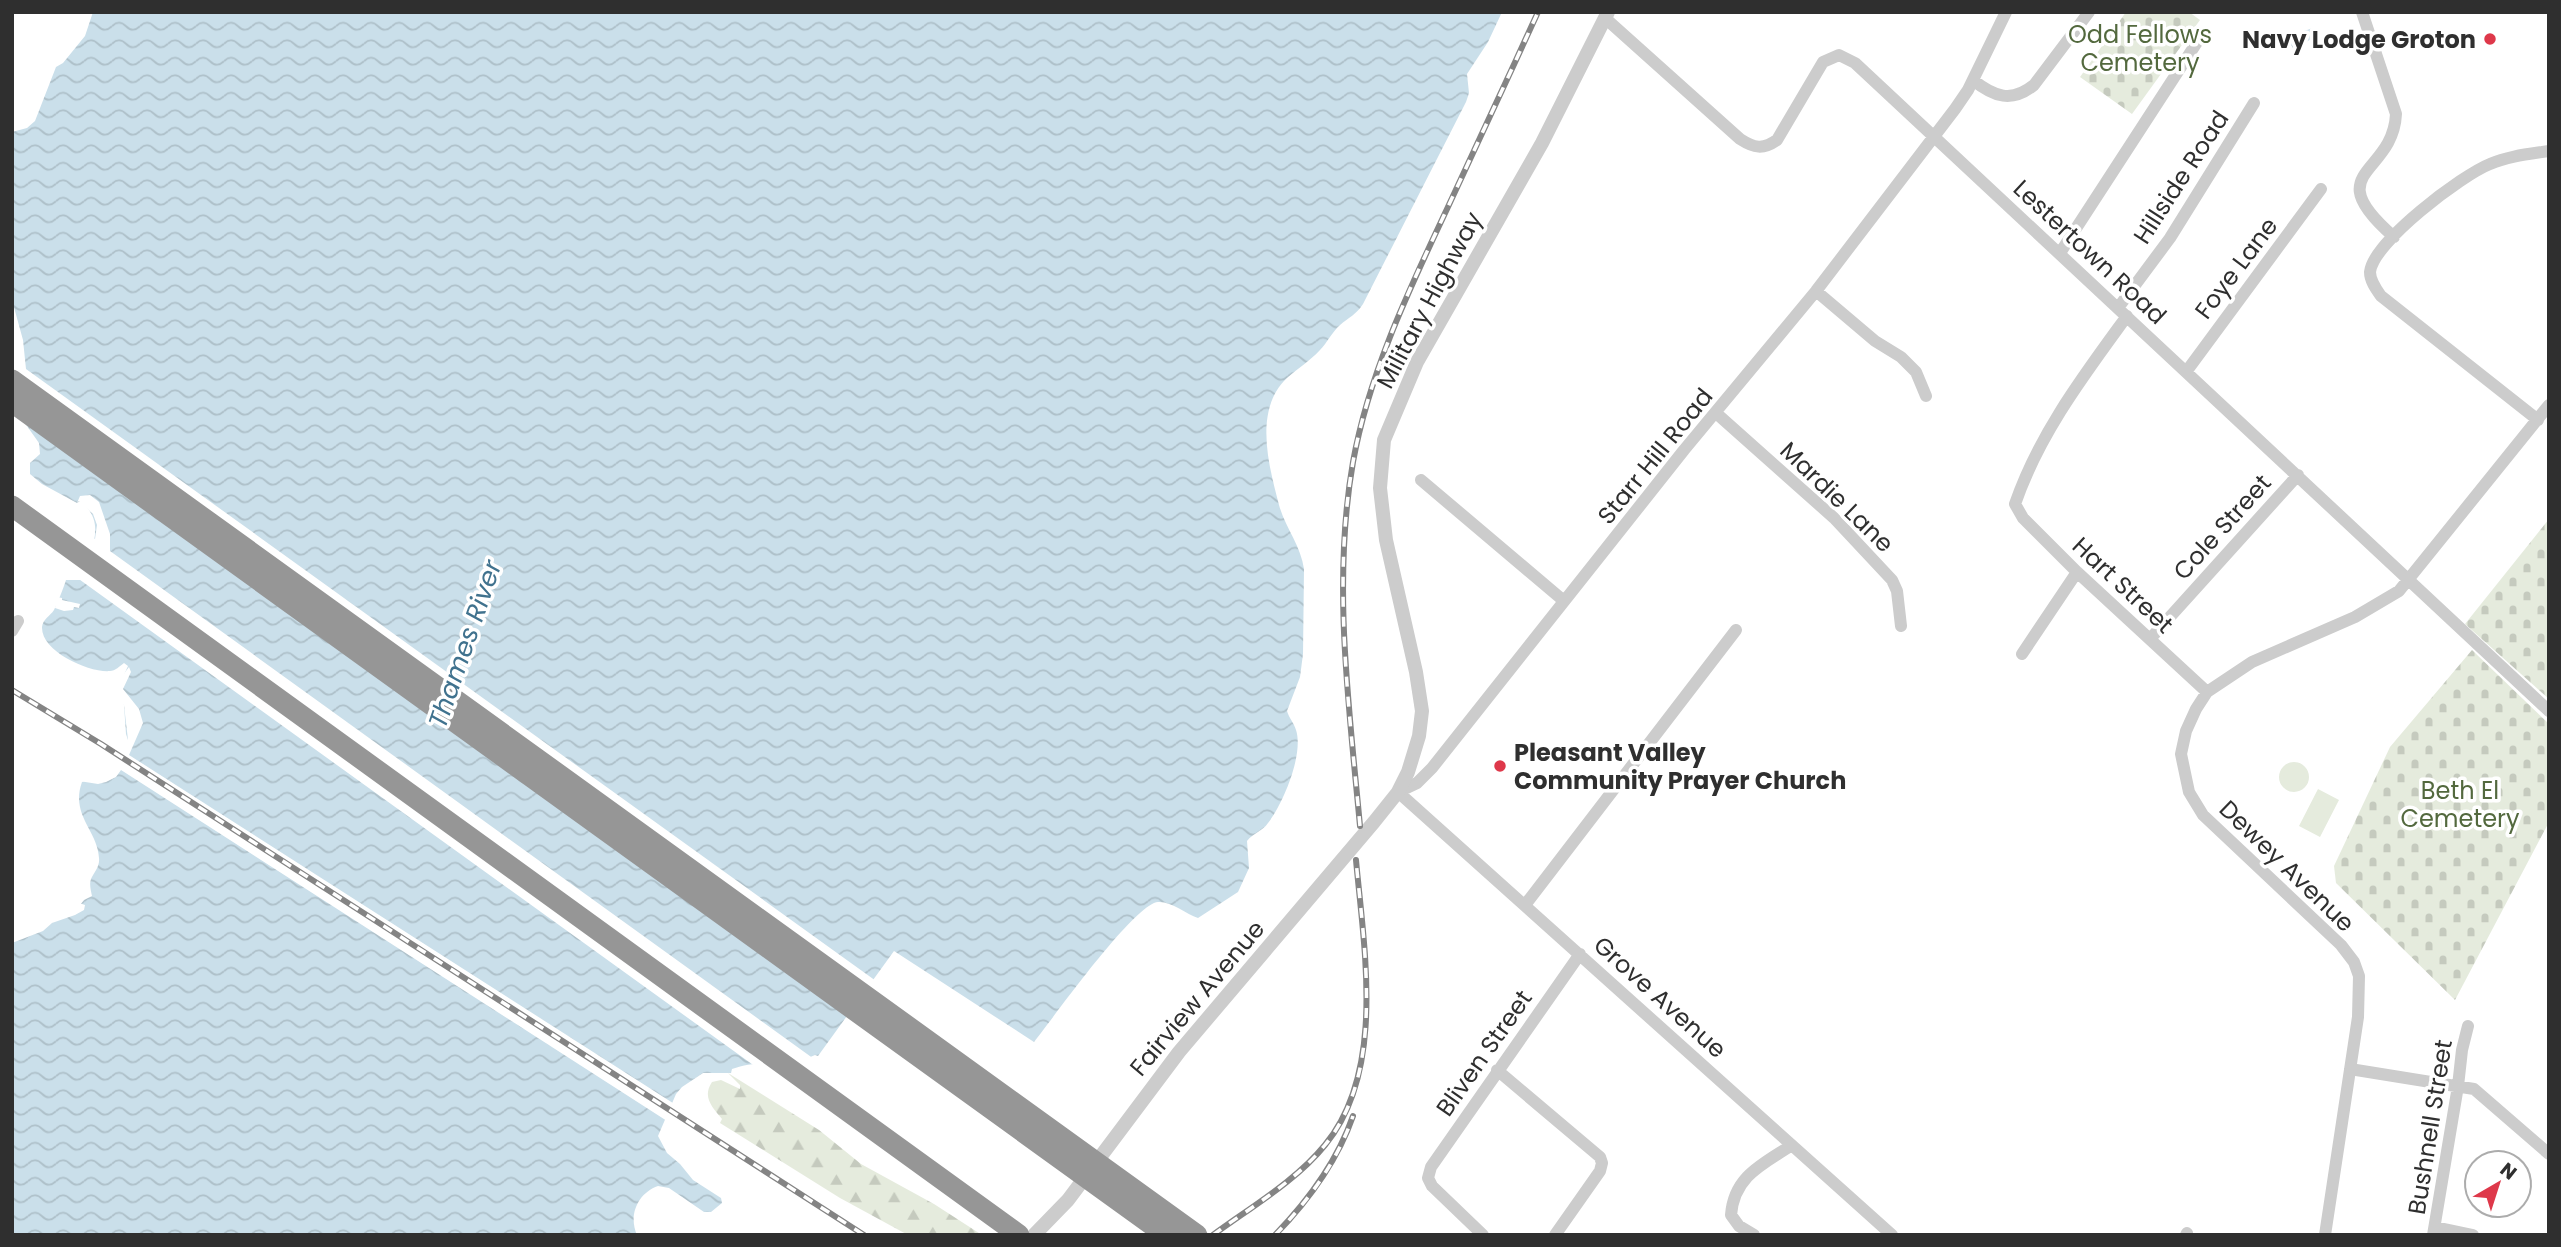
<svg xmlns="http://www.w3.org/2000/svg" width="2561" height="1247" viewBox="0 0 2561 1247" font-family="Poppins,sans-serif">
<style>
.forest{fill:url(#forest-firs)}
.cemetery{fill:url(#cemetery-stones)}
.park{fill:#e5ebdd}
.water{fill:url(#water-waves)}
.pier{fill:#fff}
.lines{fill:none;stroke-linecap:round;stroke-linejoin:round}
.minor{stroke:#ccc;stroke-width:12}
.tertiary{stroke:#ccc;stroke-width:14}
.motorway{stroke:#969696;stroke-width:21}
.rail-casing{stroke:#848484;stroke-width:6}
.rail{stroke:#fff;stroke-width:3.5;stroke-dasharray:10;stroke-linecap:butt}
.poi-dot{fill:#de384a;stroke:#fff;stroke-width:2.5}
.labels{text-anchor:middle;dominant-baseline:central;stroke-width:7;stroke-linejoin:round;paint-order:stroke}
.park-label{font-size:24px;fill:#53693e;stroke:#fff}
.poi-label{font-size:24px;font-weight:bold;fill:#2f2f2f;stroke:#fff;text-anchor:end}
.street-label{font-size:24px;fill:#2f2f2f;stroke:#fff}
.water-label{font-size:26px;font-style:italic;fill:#40728e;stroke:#fff}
</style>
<defs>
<pattern id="forest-firs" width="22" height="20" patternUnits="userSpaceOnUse" patternTransform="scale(1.75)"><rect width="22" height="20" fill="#e5ebdd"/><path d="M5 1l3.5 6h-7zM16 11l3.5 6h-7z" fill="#c5cabe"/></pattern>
<pattern id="cemetery-stones" width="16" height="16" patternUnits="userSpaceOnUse" patternTransform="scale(1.75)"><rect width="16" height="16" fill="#e5ebdd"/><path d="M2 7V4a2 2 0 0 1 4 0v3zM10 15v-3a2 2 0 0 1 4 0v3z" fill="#c5cabe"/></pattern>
<pattern id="water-waves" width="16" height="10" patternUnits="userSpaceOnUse" patternTransform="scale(1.75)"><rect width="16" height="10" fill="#cadfea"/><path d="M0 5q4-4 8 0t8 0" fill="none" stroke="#aec0c9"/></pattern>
</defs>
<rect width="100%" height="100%" fill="#fff"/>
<!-- forest -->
<path class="forest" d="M728 1073 819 1130 861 1164 934 1204 982 1235H908L840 1198 720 1123 722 1119C712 1107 702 1097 712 1082L721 1080 740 1089V1085Z"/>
<!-- cemetery -->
<path class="cemetery" d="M2126 12H2189L2200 20 2132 114 2080 77Z
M2549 519V699L2465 624Z
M2472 650 2549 724V822L2455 1000 2336 883 2334 866 2390 747Z"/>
<!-- park -->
<path class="park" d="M2279 777a15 15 0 1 1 30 0a15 15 0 1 1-30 0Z
M2318 789 2339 800 2320 837 2299 826Z"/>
<!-- water -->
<path class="water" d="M90 12H1502L1488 42 1467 74 1469 93 1466 102 1363 304C1356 315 1349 317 1340 325 1332 332 1327 343 1320 350 1310 361 1298 368 1287 378 1253 410 1269 466 1279 505 1285 527 1301 546 1304 569L1303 654 1300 677 1287 711C1289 718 1294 723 1296 730 1304 754 1283 804 1268 823 1263 831 1253 833 1247 841L1249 868 1238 892 1198 918C1186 914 1171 901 1158 902 1134 904 1054 1017 1034 1042L894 951 818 1056 815 1055C785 1069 760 1058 732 1069L731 1073H703L682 1087 676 1094 658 1136 667 1153 680 1164 693 1180 721 1198 722 1203 711 1212H704L669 1188 658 1186C638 1193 628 1215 637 1235H12V938L77 909 84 900 92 896C91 891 89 884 91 879 94 872 100 867 99 858 98 831 70 815 82 782L108 773 129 743 126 734 124 705 118 688 128 666 124 663C120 666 115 671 110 671 90 673 41 652 42 627 43 619 50 616 54 610 57 604 64 587 66 580H80C91 549 108 523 80 501L77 503 42 484 30 474V463L40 454 39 443 22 419 12 332V130L27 125 48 76 75 41Z
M2313 28 2316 37 2293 48 2286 37Z"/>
<!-- pier -->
<path class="pier" d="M86 12H93L85 36 63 63 56 67 35 121 27 128 12 132V127L28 119 50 66 72 39Z
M12 300 23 340 26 369 876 981 850 1018 12 406Z
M90 495 99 502 110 534V551L814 1059 785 1068 756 1067 76 577 91 537 95 539 97 525 93 514 79 501 77 503 80 496Z
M57 597 62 598V600L80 604 79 608 74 607 73 610 64 611 55 608Z
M129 667 131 672 123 689 139 709 143 723 129 755 676 1105 667 1121 121 770 116 777 106 782 98 784 79 781 105 771 128 740 124 705 120 702 115 689 116 684Z
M79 903 85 905 84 910 75 915 52 923 43 931 12 943V934L41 922 58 910Z"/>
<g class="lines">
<!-- minor -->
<path class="minor" d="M2362 12 2396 114C2393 176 2317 170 2394 237
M1605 18 1740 139C1754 148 1763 150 1777 140L1823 62 1839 55 1855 63 2549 711
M1973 80C1994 97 2012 103 2034 85L2089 12
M2060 253 2203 33
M1816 291 1875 341 1901 357 1916 372 1926 396
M2118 308 2170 238 2254 103
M2127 316C2084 375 2039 434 2015 504L2023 518 2077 572 2207 692
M2186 372 2321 189
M1716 413 1834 518 1892 580 1897 591 1901 626
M2538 420 2381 296C2376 289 2370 281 2370 272 2373 242 2462 175 2490 164 2508 156 2529 154 2549 151
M1421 480 1564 601
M12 631 18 621
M2150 639 2298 475
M2022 654 2077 572
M1525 905 1736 630
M2350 1069 2474 1089 2549 1154
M1497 1070 1600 1157 1602 1163 1600 1171 1555 1235
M2435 1227 2473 1235
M1483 1235 1432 1186 1428 1178 1431 1167 1580 954
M1754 1235 1739 1226 1731 1215C1734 1176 1763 1164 1792 1145
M1892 1235 1398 792 1417 783 1432 768 1684 450 1816 291 1955 109 1968 90 2006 12
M2186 1235 2187 1233
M2325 1235 2358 1017 2359 976 2354 962 2341 945 2203 815 2189 792 2181 754 2186 731 2196 709 2207 692 2252 662 2355 617 2399 591 2549 405
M2433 1235 2458 1086 2462 1050 2468 1026"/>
<!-- tertiary -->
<path class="tertiary" d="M1034 1235 1068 1200 1179 1052 1374 822 1398 792 1408 772 1419 736 1422 711 1416 672 1386 540 1380 488 1384 440 1417 362 1542 143 1608 12"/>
<!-- motorway -->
<path class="motorway" d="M12 380 1197 1235
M12 402 1166 1235
M12 506 1019 1235"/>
<defs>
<path id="rail" d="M12 690 101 744 864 1235
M1360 826C1349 706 1332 582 1353 462 1369 373 1409 290 1447 209 1477 144 1508 78 1538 12
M1213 1235C1251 1207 1296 1181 1325 1145 1386 1071 1364 949 1356 860
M1275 1235C1309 1200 1337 1162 1353 1116"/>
</defs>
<!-- rail casing -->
<use href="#rail" class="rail-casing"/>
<!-- rail -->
<use href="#rail" class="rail"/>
</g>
<!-- markers -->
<g class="poi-dot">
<circle cx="2490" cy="39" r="7"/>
<circle cx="1500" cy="766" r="7"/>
</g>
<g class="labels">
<!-- park labels -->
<g class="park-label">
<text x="2140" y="34">Odd Fellows<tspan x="2140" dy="28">Cemetery</tspan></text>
<text x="2460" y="790">Beth El<tspan x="2460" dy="28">Cemetery</tspan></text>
</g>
<!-- poi labels -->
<g class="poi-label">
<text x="2476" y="39">Navy Lodge Groton</text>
<text x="1514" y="752" text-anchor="start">Pleasant Valley<tspan x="1514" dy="28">Community Prayer Church</tspan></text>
</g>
<!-- street labels -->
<g class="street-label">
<text transform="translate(2181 177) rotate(-57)">Hillside Road</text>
<text transform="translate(2090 252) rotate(43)">Lestertown Road</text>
<text transform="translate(2236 268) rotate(-53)">Foye Lane</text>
<text transform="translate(1429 300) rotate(-62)">Military Highway</text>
<text transform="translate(1655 456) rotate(-51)">Starr Hill Road</text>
<text transform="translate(1837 497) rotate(44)">Mardie Lane</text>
<text transform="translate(2222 527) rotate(-48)">Cole Street</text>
<text transform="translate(2123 585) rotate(43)">Hart Street</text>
<text transform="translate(2287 866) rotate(44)">Dewey Avenue</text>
<text transform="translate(1660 997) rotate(42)">Grove Avenue</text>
<text transform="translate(1197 998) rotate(-50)">Fairview Avenue</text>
<text transform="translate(1484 1053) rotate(-55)">Bliven Street</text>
<text transform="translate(2430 1127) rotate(-81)">Bushnell Street</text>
</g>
<!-- water labels -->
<g class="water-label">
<text transform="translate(465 644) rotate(-71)">Thames River</text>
</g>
</g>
<!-- border -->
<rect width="2561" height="1247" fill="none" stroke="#2f2f2f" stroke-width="28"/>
<!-- north arrow -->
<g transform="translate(2498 1184) rotate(39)"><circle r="33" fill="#ffffff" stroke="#acacac" stroke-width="2"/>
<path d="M0-5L12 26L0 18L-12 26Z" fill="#de384a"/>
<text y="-10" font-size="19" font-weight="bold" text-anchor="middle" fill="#2f2f2f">N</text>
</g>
</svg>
